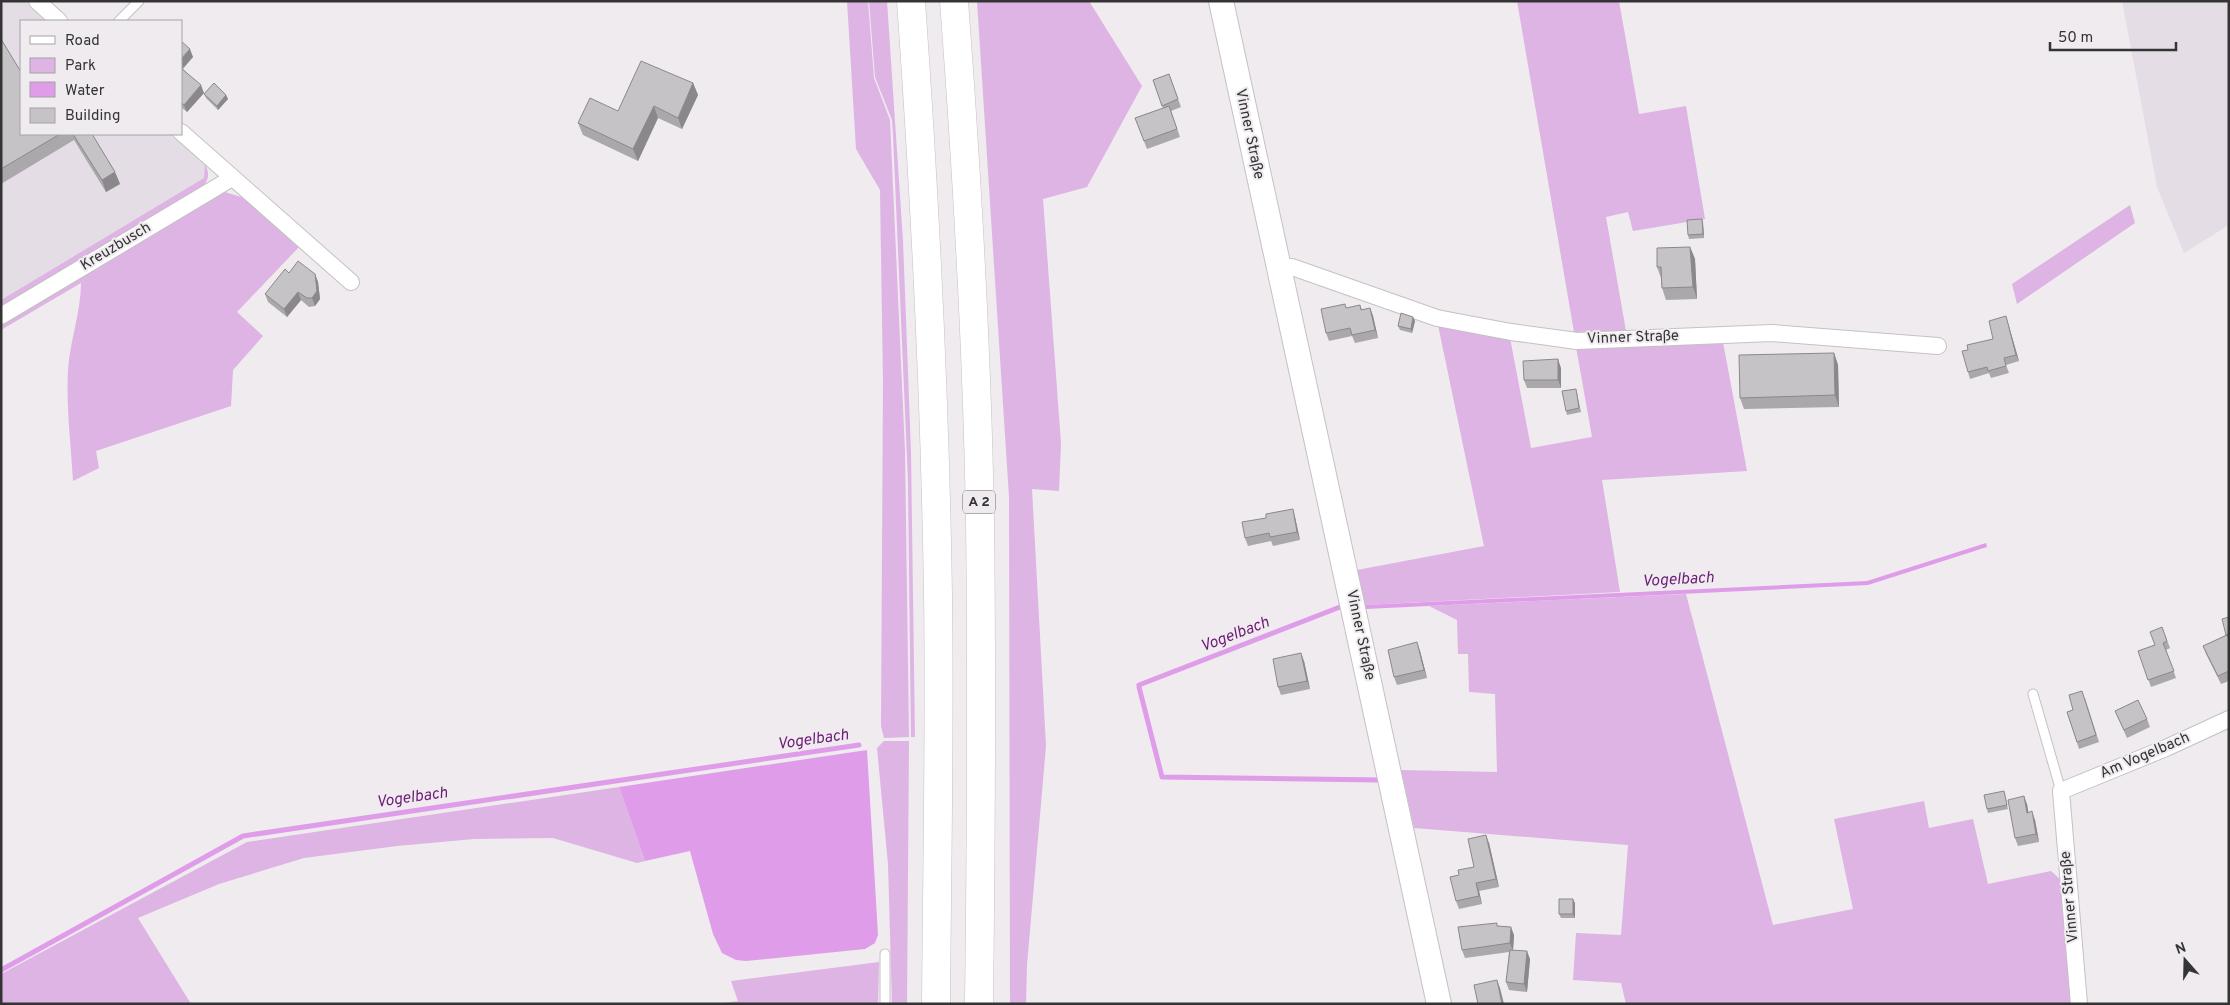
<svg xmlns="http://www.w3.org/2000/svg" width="2230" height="1005" viewBox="0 0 2230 1005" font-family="Overpass,sans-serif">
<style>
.built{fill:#e5dde6}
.green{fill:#ddb4e3}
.water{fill:#df9ce9}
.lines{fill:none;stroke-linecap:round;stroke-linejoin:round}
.stream{stroke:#df9ce9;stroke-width:5}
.lane-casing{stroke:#c5c1c5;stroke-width:11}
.street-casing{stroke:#c5c1c5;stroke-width:18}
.secondary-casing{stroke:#c5c1c5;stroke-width:26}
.highway-casing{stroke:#c5c1c5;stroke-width:29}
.lane{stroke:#fff;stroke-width:9}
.street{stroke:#fff;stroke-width:16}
.secondary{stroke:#fff;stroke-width:24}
.highway{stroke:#fff;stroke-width:28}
.wall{fill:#aaa8ab}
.shaded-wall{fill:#8b888b}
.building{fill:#c6c3c7;stroke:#8b888b}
.labels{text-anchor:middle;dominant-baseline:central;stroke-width:4;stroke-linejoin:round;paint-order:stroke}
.shield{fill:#efebef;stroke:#6d6b6d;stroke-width:1}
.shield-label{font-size:14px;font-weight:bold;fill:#353435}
.street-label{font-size:15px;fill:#353435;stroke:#efebef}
.water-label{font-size:16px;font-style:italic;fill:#6d1c78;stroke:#efebef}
</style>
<rect width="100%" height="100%" fill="#efebef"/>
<!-- built -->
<path class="built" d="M1 1H25L48 21H21V134H172L205 163 204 178 1 300Z
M2122 1H2229V225L2184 253 2157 187Z"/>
<!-- green -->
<path class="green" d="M847 1H868L874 78 890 120 905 451 909 737 884 738 881 726 883 382 880 190 856 149Z
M869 1H887L903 241 911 452 915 737H911L908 481 893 135 892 120 875 77Z
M977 1H1089L1142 86 1087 187 1043 199 1061 443 1059 491 1032 489 1046 746 1027 965 1026 1004H1010L1009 497Z
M1517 1H1619L1639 114 1686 106 1705 219 1633 231 1628 212 1606 217 1626 331 1574 332Z
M205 163C211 177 208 181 198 192L1 310V300L204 178Z
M225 192 244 198 299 247 237 312 263 336 233 370 231 406 96 451 99 468 73 481C71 444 66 407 68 370 70 340 81 312 81 283L1 330V323L213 195Z
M2130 205 2135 223 2017 304 2012 284Z
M1438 325 1510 338 1531 448 1592 437 1576 347 1723 342 1747 471 1602 480 1620 592 1365 605 1357 570 1484 546Z
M1686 594 1773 925 1853 909 1834 819 1924 801 1929 828 1973 819 1988 884 2051 871 2062 881 2073 1004H1626L1621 983 1573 980 1576 933 1621 935 1628 845 1414 828 1401 770 1497 772 1495 694 1469 692 1468 654H1458L1457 620 1429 606Z
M884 741H909L907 1004H892L888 864 877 748Z
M619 787 645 861 637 863 553 838 474 839 397 846 304 858 219 884 138 918 191 1004H1V974L247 842Z
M879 962 878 1004H717L738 1001 731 981Z"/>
<!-- water -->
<path class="water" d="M1986 543 1987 547 1868 585 1366 609 1365 605 1867 581Z
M867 750 878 935 875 943 865 949 746 961 736 960 722 953 713 934 690 851 645 861 619 787Z"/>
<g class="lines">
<!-- stream -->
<path class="stream" d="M1139 685 1340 607
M1139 687 1162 777 1381 780
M1 970 243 836 859 745"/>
<defs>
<path id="lane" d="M119 21 139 1
M2033 694 2061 791
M885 1004V954"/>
<path id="street" d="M37 1 59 21
M181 132 351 282
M1278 266 1292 267 1437 318 1511 332 1577 341 1772 333 1938 346
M1 316 232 178
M2079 1004 2061 791 2166 748 2229 719"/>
<path id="secondary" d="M1221 1 1439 1004"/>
<path id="highway" d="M911 1C925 199 935 397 938 595 940 732 937 868 936 1004
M954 1C967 174 977 347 980 520 982 681 981 842 979 1004"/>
</defs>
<!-- lane casing -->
<use href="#lane" class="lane-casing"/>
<!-- street casing -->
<use href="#street" class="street-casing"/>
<!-- secondary casing -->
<use href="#secondary" class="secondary-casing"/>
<!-- highway casing -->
<use href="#highway" class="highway-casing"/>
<!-- lane -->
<use href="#lane" class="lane"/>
<!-- street -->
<use href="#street" class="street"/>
<!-- secondary -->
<use href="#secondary" class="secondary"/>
<!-- highway -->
<use href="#highway" class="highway"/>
</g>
<!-- wall -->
<path class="wall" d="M1 39 21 134H92L115 172 120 184 106 192 74 140 1 184Z
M181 41 193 57 183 69 204 93 187 112 181 107Z
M1169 74 1181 107 1171 111 1180 137 1147 149 1135 118 1163 108 1153 80Z
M693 83 698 95 682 129 658 118 638 161 583 135 578 123 618 111Z
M204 94 226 95 228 99 218 110 206 98Z
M1702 219 1703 223 1704 238 1689 239 1688 235Z
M1690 247 1695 259 1697 299 1666 300 1662 288 1661 278 1657 267Z
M289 273 315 274 318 282 320 299 315 306 309 307 301 300 287 317 268 302 265 294Z
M1360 305 1362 310 1370 308 1373 316 1378 338 1355 343 1352 336 1329 341 1326 333Z
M1415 321 1412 333 1400 330 1398 326Z
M2008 323 2019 361 2006 365 2009 373 1991 378 1989 373 1970 379 1968 372V350L1993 339Z
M1834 353 1838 365 1839 407 1744 409 1740 398Z
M1561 368V388H1527L1524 380Z
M1577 393 1581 412 1567 415 1566 411Z
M1295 517 1300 540 1273 546 1271 541 1248 546 1245 538Z
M2229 617V681L2221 684 2206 654 2203 646 2226 635Z
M2162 627 2170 648 2166 650 2176 678 2151 687 2138 651 2154 645Z
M1420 651 1427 678 1397 685 1394 677Z
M1304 661 1310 689 1281 695 1278 687Z
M2085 698 2099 742 2079 749 2067 712 2073 710Z
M2115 711 2147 719 2150 727 2127 738Z
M2005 795 2008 809 1988 813 1987 809Z
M2027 804 2028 812 2035 820 2039 842 2018 846 2015 838Z
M1489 843 1499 887 1479 891 1482 904 1459 909 1456 901 1459 875 1474 867Z
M1575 903V918H1561L1559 914Z
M1498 926 1514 935 1513 950 1530 959 1527 992 1509 990 1506 982 1509 952 1465 958 1462 950Z"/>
<!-- shaded-wall -->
<path class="shaded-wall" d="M190 49 193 57 181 70V59Z
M693 83 698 95 682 129 678 118Z
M201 85 204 93 187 112 184 105Z
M226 95 228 99 218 110 217 106Z
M654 106 658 118 638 161 633 149Z
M115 172 120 184 106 192 102 180Z
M1702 219 1703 223 1704 238 1703 234Z
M1690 247 1695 259 1697 299 1693 287Z
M315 274 318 282 320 299 315 306 312 298Z
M298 292 301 300 287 317 284 309Z
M1370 308 1373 316 1378 338 1375 330Z
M2006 316 2008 323 2019 361 2016 355Z
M1413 317 1415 321 1412 333 1411 329Z
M1834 353 1838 365 1839 407 1835 395Z
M1558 359 1561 368V388L1558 380Z
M1293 509 1295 517 1300 540 1297 532Z
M1417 642 1420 651 1427 678 1424 670Z
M1301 653 1304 661 1310 689 1307 681Z
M2024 796 2027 804 2030 821 2027 813Z
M2032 811 2035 820 2039 842 2036 834Z
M1486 835 1489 843 1499 887 1496 879Z
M1476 883 1479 891 1482 904 1479 896Z
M1573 899 1575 903V918L1573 914Z
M1511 927 1514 935 1513 951 1510 943Z
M1527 951 1530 959 1527 992 1524 984Z
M1497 980 1500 988 1504 1004H1502Z"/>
<!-- building -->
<path class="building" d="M1 39 21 72V134H60L1 169Z
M181 41 190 49 181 59Z
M641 61 693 83 678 118 654 106 633 149 578 123 590 98 618 111Z
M181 68 201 85 184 105 181 102Z
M1169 74 1178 99 1162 106 1153 80Z
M214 83 226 95 217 106 204 94Z
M1169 106 1177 129 1144 141 1135 118Z
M73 134H92L115 172 102 180Z
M1702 219 1703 234 1688 235 1687 220Z
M1690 247 1693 287 1662 288 1661 267H1657V248Z
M298 261 315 274 317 291 312 298H307L298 292 284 309 265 294 285 269 289 273Z
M1345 304 1346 308 1360 305 1361 310 1370 308 1375 330 1352 335 1350 328 1326 333 1321 309Z
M1401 313 1413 317 1411 329 1398 326Z
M2006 316 2016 355 2004 358 2006 366 1988 371 1987 367 1968 372 1962 351 1968 350 1967 345 1993 339 1989 321Z
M1834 353 1835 395 1740 398 1739 355Z
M1558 359V380H1524L1523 361Z
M1576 389 1579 408 1566 411 1562 391Z
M1293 509 1297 532 1270 537 1269 533 1245 538 1242 522 1266 518V514Z
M2229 617V634L2226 635 2222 619Z
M2162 627 2167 641 2163 643 2174 671 2148 680 2138 651 2155 645 2150 632Z
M2227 635 2229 638V671L2218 676 2203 646Z
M1417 642 1424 670 1394 677 1388 650Z
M1301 653 1307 681 1278 687 1273 659Z
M2082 691 2096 735 2077 742 2067 712 2073 710 2069 695Z
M2138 700 2147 719 2124 730 2115 711Z
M2004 791 2007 805 1987 809 1984 795Z
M2024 796 2027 813 2032 811 2036 834 2015 838 2008 800Z
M1486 835 1496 879 1476 883 1479 896 1456 901 1450 877 1459 875 1458 870 1474 867 1468 839Z
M1559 899H1573V914H1559Z
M1497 923V926L1511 927 1510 943 1462 950 1458 927Z
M1510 950 1527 951 1524 984 1506 982Z
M1497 980 1502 1004H1478L1474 985Z"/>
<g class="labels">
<!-- shield labels -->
<rect class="shield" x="963" y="490.5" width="32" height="23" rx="4"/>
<g class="shield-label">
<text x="979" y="502">A 2</text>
</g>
<!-- street labels -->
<g class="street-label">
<text transform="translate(1249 134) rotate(78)">Vinner Straße</text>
<text transform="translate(116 247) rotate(-31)">Kreuzbusch</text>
<text transform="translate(1633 338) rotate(-2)">Vinner Straße</text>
<text transform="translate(1360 635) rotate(78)">Vinner Straße</text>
<text transform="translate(2145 756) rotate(-23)">Am Vogelbach</text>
<text transform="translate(2070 897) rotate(-95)">Vinner Straße</text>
</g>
<!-- water labels -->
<g class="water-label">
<text transform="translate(1678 580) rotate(-3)">Vogelbach</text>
<text transform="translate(1235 635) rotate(-21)">Vogelbach</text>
<text transform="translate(813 740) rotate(-8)">Vogelbach</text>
<text transform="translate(412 798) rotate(-8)">Vogelbach</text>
</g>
</g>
<!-- border -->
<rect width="2230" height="1005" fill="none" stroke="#353435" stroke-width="5"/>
<!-- legend -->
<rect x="20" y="20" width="162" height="115" fill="#efebef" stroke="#a5a2a5"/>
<rect x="30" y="36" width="25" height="8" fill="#ffffff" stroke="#a5a2a5"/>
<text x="65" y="45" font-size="15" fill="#353435">Road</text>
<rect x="30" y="58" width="25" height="15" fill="#ddb4e3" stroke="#a5a2a5"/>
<text x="65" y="70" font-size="15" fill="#353435">Park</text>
<rect x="30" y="82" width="25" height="15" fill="#df9ce9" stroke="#a5a2a5"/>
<text x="65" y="95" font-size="15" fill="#353435">Water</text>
<rect x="30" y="108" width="25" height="15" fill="#c6c3c7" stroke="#a5a2a5"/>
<text x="65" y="120" font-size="15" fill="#353435">Building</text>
<!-- north arrow -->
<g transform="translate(2185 960) rotate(340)" stroke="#efebef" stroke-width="4" paint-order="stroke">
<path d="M0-4L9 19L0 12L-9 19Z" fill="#353435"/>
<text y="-8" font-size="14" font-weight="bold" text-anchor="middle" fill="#353435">N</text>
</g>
<!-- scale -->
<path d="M2050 42v8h126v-8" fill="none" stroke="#353435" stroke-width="2.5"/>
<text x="2058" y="42" font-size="15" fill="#353435" stroke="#efebef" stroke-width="4" paint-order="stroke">50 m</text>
</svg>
